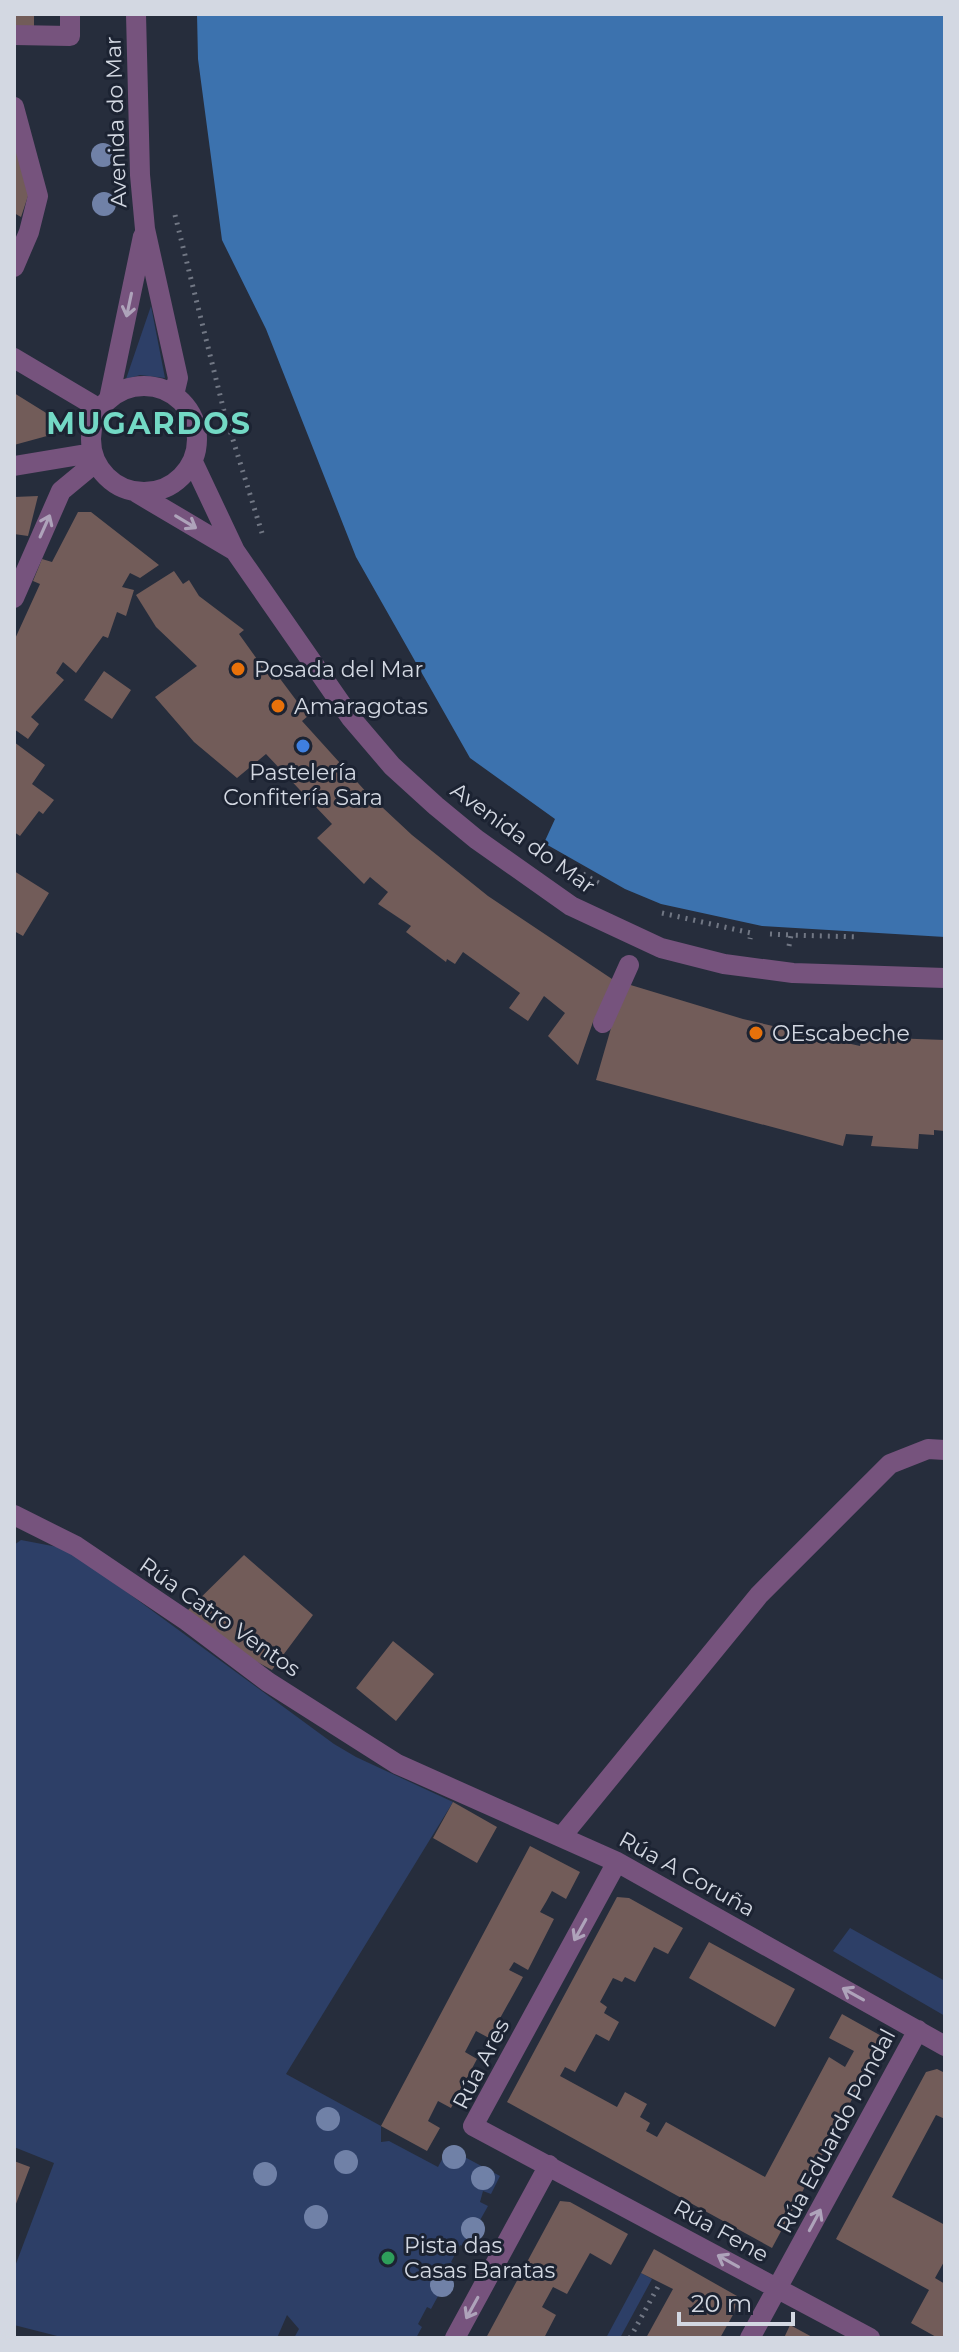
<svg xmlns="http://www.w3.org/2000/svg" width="959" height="2352" viewBox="0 0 959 2352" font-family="Montserrat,sans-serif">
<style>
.green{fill:#2d3f67}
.water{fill:#3c72ae}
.building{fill:#725c59}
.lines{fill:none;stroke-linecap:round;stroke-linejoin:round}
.path{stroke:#717784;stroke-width:5;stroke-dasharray:2 6;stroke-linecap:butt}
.minor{stroke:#76537d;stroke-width:20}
.tree{fill:#7081a7}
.oneway{stroke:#aea3ba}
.food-dot{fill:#e8710a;stroke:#1c2332;stroke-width:3}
.shop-dot{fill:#3f7fe0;stroke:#1c2332;stroke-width:3}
.leisure-dot{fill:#2e9e5b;stroke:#1c2332;stroke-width:3}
.labels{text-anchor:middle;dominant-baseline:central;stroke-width:6;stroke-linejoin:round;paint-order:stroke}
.street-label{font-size:22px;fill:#d3d8e2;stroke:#1c2332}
.poi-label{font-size:22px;fill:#d3d8e2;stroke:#1c2332;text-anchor:start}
.district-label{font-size:30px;font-weight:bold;letter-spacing:2px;fill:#73d9c5;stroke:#1c2332}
</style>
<rect width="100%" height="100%" fill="#262d3c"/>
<!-- green -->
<path class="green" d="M151 306 165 378 140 375 126 379Z
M21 1540 68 1549 334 1744 356 1757 453 1802 286 2074 381 2126V2142L389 2141 438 2167 448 2148 500 2176 491 2194 483 2191 480 2202 488 2206 465 2247 460 2245 451 2262 455 2265 431 2309 427 2307 418 2324 422 2327 416 2338H294L299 2329 287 2315 277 2338H65L14 2325V2269L54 2163 14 2147V1545Z
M850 1928 945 1981V2016L833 1951Z
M641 2273 652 2279 620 2338H606Z"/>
<!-- water -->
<path class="water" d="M197 14H945V937L762 926 661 904 625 889 544 843 555 819 470 758 356 557 266 329 222 240 198 59Z"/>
<!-- building -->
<path class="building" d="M14 14H34V26H14Z
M14 142 29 193 21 217 14 213Z
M14 393 64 424 58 433 14 445Z
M38 496 28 536 14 534V497Z
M78 512H91L159 565 140 578 130 573 122 587 134 590 126 616 117 612 108 638 103 636 76 673 63 662 56 673 64 680 31 717 39 724 28 739 14 729V641L40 584 33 581 42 559 52 562Z
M174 571 183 584 189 580 199 596 244 630 239 634 272 680 278 676 308 716 302 721 368 794 412 835 488 896 615 981 593 1022 578 1065 548 1036 565 1013 544 996 528 1021 509 1008 520 993 463 952 455 964 447 959 446 962 406 932 411 926 378 904 388 892 370 877 364 884 317 838 332 824 266 754 237 778 194 742 155 697 197 666 156 627 136 595Z
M104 671 131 690 112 719 84 700Z
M14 742 45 765 32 784 54 800 43 814 39 811 20 836 14 832Z
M14 871 49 893 23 936 14 931Z
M624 983 743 1019 860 1046 862 1037 945 1040V1131L934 1130V1135L919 1134 918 1149 871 1146 873 1136 846 1134 843 1146 596 1080Z
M244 1555 313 1615 272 1670 235 1650 187 1611Z
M393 1641 434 1674 396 1721 356 1688Z
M453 1802 497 1827 477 1863 433 1838Z
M530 1846 580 1872 566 1899 552 1891 546 1902 540 1912 554 1919 528 1970 514 1962 509 1970 523 1977 489 2038 476 2031 465 2052 477 2059 451 2108 438 2101 428 2121 440 2128 427 2151 381 2126Z
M617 1897 629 1898 683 1928 668 1954 654 1947 635 1982 625 1977 622 1982 613 1978 600 2002 607 2007 604 2013 619 2022 609 2041 596 2034 575 2072 565 2067 560 2076 617 2107 625 2092 647 2104 640 2117 650 2123 646 2131 657 2137 666 2122 765 2177 829 2057 845 2067 854 2051 829 2038 842 2014 885 2038 772 2248 507 2102Z
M709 1942 795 1989 775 2027 689 1978Z
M937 2069 945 2073V2119L936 2115 892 2197 945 2225V2260L935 2278 945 2284V2338H938L911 2323 929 2290 836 2239 926 2072Z
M14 2161 30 2167 14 2209Z
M560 2201 570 2202 628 2234 611 2265 590 2253 567 2294 553 2287 542 2307 556 2315 544 2338H486Z
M654 2249 737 2296 734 2313 720 2338H646L673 2289 641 2273Z
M790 2325 814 2338H784Z"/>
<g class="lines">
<!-- path -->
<path class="path" d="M175 215 224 411 262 533
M576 870 602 885
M662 913 751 933 750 939
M770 934 791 935
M789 946 791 935 859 937
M630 2338 660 2283"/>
<!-- minor -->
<path class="minor" d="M136 14 140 175 145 229 178 378 174 395
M14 35 70 36V14
M14 107 38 196 29 232 14 267
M14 358 100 409
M91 439a53 53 0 1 1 106 0a53 53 0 1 1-106 0Z
M109 399 143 236
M193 462 235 551 351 718 392 766 436 806 476 839 571 906 661 948 724 964 793 973 945 978
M14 466 92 453
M137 493 235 551
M14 598 61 491 96 462
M603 1023 629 965
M14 1515 76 1546 187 1621 268 1682 397 1764 617 1862 945 2046
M562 1836 759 1595 890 1464 928 1449 945 1450
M617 1862 473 2126 870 2338
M455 2338 549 2165
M750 2338 918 2030"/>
</g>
<!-- trees -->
<g class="tree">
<circle cx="103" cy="155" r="12"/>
<circle cx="104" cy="204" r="12"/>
<circle cx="328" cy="2119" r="12"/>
<circle cx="454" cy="2157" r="12"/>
<circle cx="346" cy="2162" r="12"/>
<circle cx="265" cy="2174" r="12"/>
<circle cx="483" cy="2178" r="12"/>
<circle cx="316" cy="2217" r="12"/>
<circle cx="473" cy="2229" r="12"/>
<circle cx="442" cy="2285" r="12"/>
</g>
<!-- one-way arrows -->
<defs><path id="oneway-shaft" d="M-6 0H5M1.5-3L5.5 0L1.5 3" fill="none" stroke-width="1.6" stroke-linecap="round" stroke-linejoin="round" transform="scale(2)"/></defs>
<g class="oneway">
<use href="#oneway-shaft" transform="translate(129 305) rotate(102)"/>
<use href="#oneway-shaft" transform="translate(186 522) rotate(31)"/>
<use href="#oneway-shaft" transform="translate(45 526) rotate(-66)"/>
<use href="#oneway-shaft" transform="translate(580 1930) rotate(119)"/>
<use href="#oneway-shaft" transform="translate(853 1994) rotate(-151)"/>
<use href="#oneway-shaft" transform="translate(815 2220) rotate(-62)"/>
<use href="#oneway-shaft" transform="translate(728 2261) rotate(-151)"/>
<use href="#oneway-shaft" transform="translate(472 2308) rotate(119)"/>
</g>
<!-- markers -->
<g class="food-dot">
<circle cx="238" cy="669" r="8"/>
<circle cx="278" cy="706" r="8"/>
<circle cx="756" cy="1033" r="8"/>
</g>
<circle class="shop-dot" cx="303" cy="746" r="8"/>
<circle class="leisure-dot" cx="388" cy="2258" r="8"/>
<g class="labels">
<!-- street labels -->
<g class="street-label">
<text transform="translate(116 122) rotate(-92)">Avenida do Mar</text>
<text transform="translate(523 838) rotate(36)">Avenida do Mar</text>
<text transform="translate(220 1617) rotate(35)">Rúa Catro Ventos</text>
<text transform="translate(687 1874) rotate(29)">Rúa A Coruña</text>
<text transform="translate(481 2064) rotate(-63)">Rúa Ares</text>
<text transform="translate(836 2131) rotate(-62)">Rúa Eduardo Pondal</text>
<text transform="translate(721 2231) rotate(29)">Rúa Fene</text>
</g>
<!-- poi labels -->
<g class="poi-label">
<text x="254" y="669">Posada del Mar</text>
<text x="294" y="706">Amaragotas</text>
<text x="303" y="772" text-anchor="middle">Pastelería<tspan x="303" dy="25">Confitería Sara</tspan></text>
<text x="772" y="1033">OEscabeche</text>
<text x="404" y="2245">Pista das<tspan x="404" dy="25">Casas Baratas</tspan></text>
</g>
<!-- district labels -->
<g class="district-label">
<text x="149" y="423">MUGARDOS</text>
</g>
</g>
<!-- border -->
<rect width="959" height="2352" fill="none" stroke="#d3d8e2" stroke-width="32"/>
<!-- scale -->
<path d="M679 2312v12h114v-12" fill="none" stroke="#d3d8e2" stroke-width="4"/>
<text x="691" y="2312" font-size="24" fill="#d3d8e2" stroke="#1c2332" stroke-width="6" paint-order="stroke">20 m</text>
</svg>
